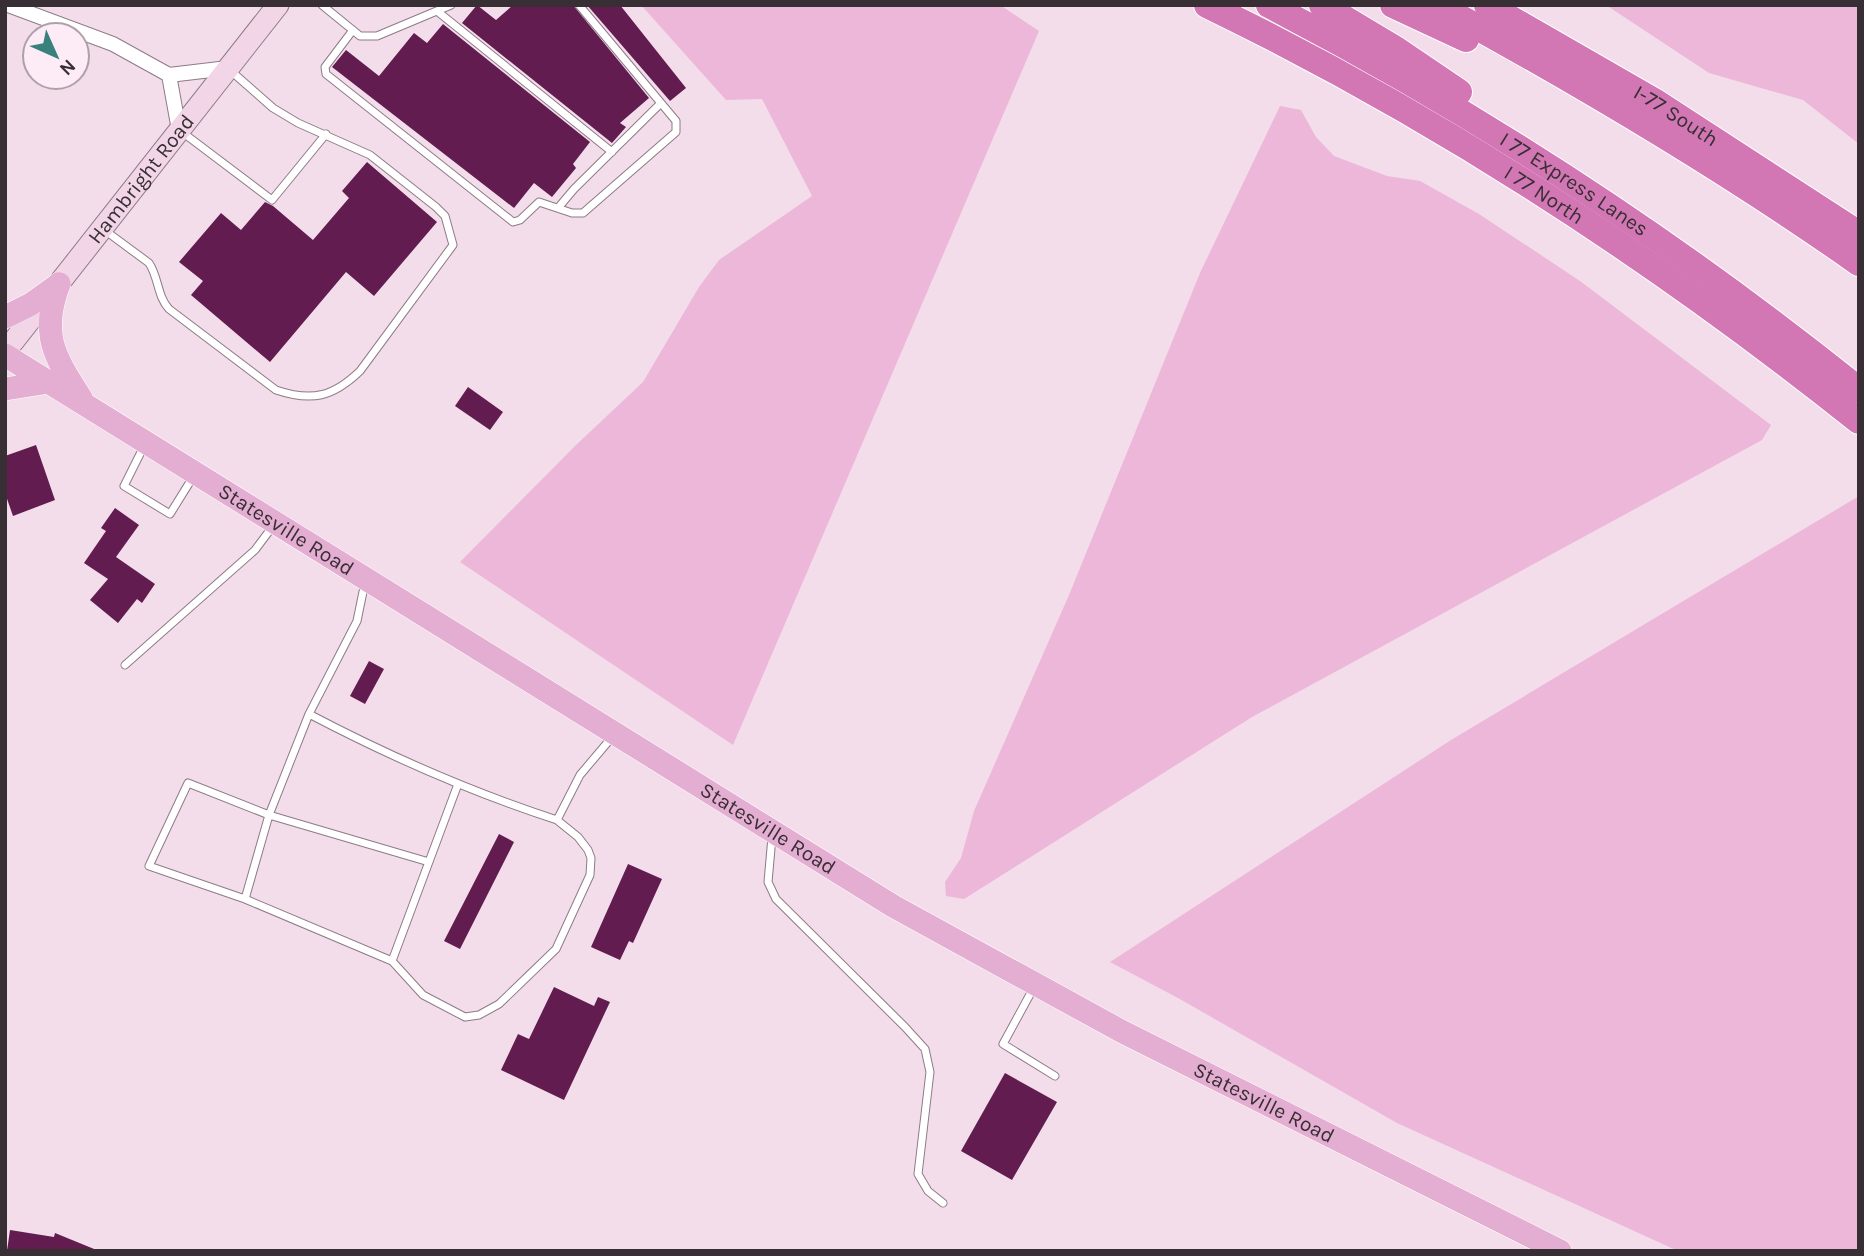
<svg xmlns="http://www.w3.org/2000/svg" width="1864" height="1256" viewBox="0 0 1864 1256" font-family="Karla,sans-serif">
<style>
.green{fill:#edb7d9}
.building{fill:#621c4f}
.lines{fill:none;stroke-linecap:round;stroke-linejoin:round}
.lane-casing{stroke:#8d7b86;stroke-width:9}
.street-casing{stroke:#8d7b86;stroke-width:16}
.secondary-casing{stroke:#8d7b86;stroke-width:23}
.primary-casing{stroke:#fff;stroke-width:24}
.highway-casing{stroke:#fff;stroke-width:28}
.lane{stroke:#fff;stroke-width:7}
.street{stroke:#fff;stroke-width:14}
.secondary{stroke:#f2d6e8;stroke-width:21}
.primary{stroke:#e4add2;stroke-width:23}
.highway{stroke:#d276b4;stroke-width:26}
.labels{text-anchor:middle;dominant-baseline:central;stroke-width:7;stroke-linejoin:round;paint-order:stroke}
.street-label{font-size:21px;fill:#372f34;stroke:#fdecf6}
</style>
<rect width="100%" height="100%" fill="#f3ddea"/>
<!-- green -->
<path class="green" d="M641 5H1000L1039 31 733 745 460 562 575 446 643 382 699 287 719 260 812 196 762 99 726 100Z
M1606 5H1859V144L1803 100 1709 73Z
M1280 106 1301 110 1316 137 1334 156 1387 176 1420 181 1479 214 1580 281 1771 425 1762 440 1252 717 964 899 946 896 945 882 961 858 974 811 1069 595 1200 273Z
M1859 496V1251H1678L1397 1123 1178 998 1110 962 1451 740Z"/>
<!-- building -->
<path class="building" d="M477 5 496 20 513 5H573L649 98 620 123 626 127 612 143 462 23Z
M587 5H620L686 88 670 101Z
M443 24 590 142 573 164 576 168 552 197 534 183 514 208 332 67 346 50 379 76 414 33 427 43Z
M367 162 437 222 374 296 346 272 270 362 191 295 203 281 179 262 221 213 241 230 265 202 273 206 313 240 349 198 342 191Z
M468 387 503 412 490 430 455 406Z
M36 445 55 500 13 516 5 493V456Z
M115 508 139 525 116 557 155 584 142 603 137 599 118 623 90 600 108 579 84 563 106 531 101 528Z
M369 661 384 669 365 704 350 696Z
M499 834 514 842 460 949 444 941Z
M628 864 662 879 633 943 629 941 620 960 591 947Z
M554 987 594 1006 598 997 610 1002 564 1100 501 1070 518 1034 529 1039Z
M1005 1073 1057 1102 1012 1180 961 1151Z
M10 1230 54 1237 55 1233 99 1251H7Z"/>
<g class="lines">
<defs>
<path id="lane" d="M322 5 360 36H377L451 5
M437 11 612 152
M353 30 325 67 326 74 513 222 520 220 539 202 572 213H583L676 132V121L579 5
M182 132 272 200 326 134
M558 208 574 189 661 103
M103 229 149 263C159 278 157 296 169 309L276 390C312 402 333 397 360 371L453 245 445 216 436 207 370 155 298 123 273 108 231 71
M144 446 124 486 170 514 193 477
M125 665 255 550 273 526
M309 714 357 621 365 582
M772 837 768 882 776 899 905 1027 925 1049 930 1072 918 1174 928 1191 943 1203
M429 862 269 815 245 899 392 961 458 784
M245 899 149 866 188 783 269 815 309 714C389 756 471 792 557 820L580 775 613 736
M392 961 423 995 465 1017 479 1015 499 1004 556 949 590 875 591 858 588 850 578 837 557 820
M1034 987 1003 1044 1055 1076"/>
<path id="street" d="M8 5 113 44 169 75 228 68
M169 75 179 130"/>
<g id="secondary">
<path id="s1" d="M5 352 278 5"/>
</g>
<g id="primary">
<path d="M59 284C40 334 54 356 81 398"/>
<path d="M5 317 31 304 59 284"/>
<path id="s2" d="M5 355 893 906 1121 1031 1560 1251"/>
<path d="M5 389 49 382"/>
</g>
<g id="highway">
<path id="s3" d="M1207 5C1440 118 1657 260 1859 421"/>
<path id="s4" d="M1269 5C1479 114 1675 242 1859 390"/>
<path d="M1322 5 1397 50 1459 92"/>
<path d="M1393 5 1466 39"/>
<path d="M1437 5C1582 84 1724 168 1859 263"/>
<path id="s5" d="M1487 5 1654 101 1859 234"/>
</g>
</defs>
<!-- lane casing -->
<use href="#lane" class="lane-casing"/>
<!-- street casing -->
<use href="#street" class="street-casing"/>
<!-- secondary casing -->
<use href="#secondary" class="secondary-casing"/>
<!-- primary casing -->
<use href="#primary" class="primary-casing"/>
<!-- highway casing -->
<use href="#highway" class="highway-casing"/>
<!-- lane -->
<use href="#lane" class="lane"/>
<!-- street -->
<use href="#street" class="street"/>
<!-- secondary -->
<use href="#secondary" class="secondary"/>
<!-- primary -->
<use href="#primary" class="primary"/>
<!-- highway -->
<use href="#highway" class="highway"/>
</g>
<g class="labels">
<!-- street labels -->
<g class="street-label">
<text stroke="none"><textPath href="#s5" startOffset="219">I-77 South</textPath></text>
<text stroke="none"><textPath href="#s1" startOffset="220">Hambright Road</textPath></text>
<text stroke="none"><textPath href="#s4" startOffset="354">I 77 Express Lanes</textPath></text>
<text stroke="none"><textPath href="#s3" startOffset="387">I 77 North</textPath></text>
<text stroke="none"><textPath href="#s2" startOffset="331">Statesville Road</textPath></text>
<text stroke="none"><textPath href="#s2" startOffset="898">Statesville Road</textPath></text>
<text stroke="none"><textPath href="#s2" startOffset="1465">Statesville Road</textPath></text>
</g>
</g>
<!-- border -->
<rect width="1864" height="1256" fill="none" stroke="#372f34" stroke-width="14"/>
<!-- north arrow -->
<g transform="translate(56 56) rotate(135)"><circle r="33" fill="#fdecf6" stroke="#aea0a8" stroke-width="2"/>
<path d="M0-5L12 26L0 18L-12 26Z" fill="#39817d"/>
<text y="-10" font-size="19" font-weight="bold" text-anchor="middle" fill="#372f34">N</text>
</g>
</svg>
